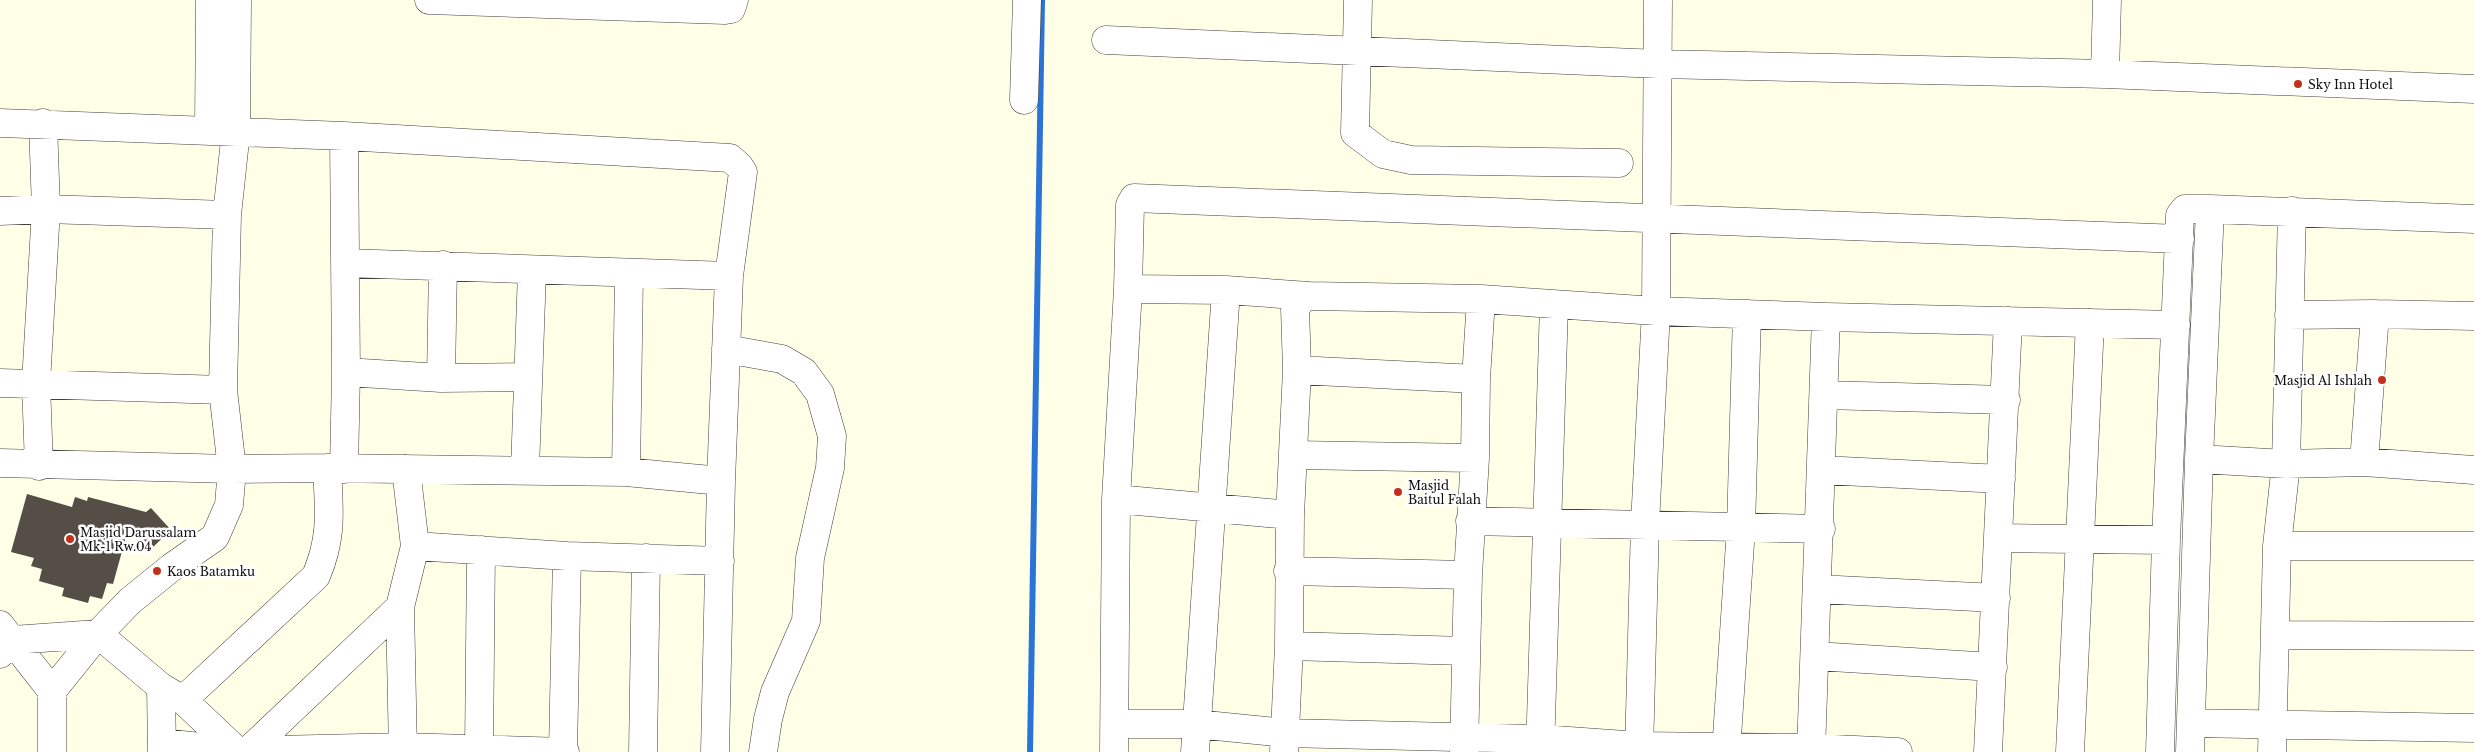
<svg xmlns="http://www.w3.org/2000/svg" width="2474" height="752" viewBox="0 0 2474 752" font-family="'Libre Baskerville',serif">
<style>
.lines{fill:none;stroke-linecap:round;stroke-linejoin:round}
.stream{stroke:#2a73d7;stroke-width:6}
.building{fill:#544e46}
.minor-casing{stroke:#3e3e3e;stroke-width:29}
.minor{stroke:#fff;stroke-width:28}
.poi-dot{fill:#c4311a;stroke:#fff;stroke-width:2}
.labels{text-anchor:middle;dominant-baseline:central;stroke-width:5;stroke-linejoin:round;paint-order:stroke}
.poi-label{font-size:12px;fill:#0b0b0b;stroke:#fff;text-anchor:start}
</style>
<rect width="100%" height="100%" fill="#ffffe8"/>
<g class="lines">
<!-- stream -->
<path class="stream" d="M1030 752 1042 0"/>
</g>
<!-- building -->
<path class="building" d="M27 494 72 507 75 497 87 501 88 497 146 512 151 508 171 530 152 548 129 526 113 584 107 583 102 599 90 596 88 603 62 596 64 588 39 581 42 569 31 566 34 558 11 552Z"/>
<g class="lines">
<defs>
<path id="minor" d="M429 0 725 10 731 9 734 0
M1358 0 1355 133 1383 154 1411 160 1619 163
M1106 40 1659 64 2105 74 2474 89
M2105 74 2107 0
M1024 100 1027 0
M0 123 344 136 730 158 739 166 743 172 729 276 721 481 715 752
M209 130 210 0
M0 211 46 209 227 215
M345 263 729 276
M1128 289 1226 290 1309 296
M2289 315 2375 314 2474 316
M726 349 782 359 804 372 820 394 832 436 830 468 810 558 806 621 775 692 768 719 763 752
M1297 370 1476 379
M346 372 441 378 527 377
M441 378 443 265
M0 383 223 390
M1824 395 2006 400
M1294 455 1475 458
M2199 459 2286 464 2364 462 2474 470
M2364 462 2375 314
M0 463 232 469 327 468 626 472 721 481
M39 466 36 383 46 209 43 123
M344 469 346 372 344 136
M525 470 532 271
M1822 470 2001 479
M626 472 629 274
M1116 499 1290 515
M1470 521 1821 529
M1998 538 2166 540
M415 546 567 556 720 561
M2277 546H2474
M1288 571 1468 575
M1818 589 1996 598
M0 625 52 691V752
M2275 635 2474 636
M1289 646 1466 651
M0 654 13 640 98 634 161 687 183 700 237 751
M1815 656 1993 667
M161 687 162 752
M52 691 98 634 130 601 172 567 215 537 229 505 232 469 223 390 227 215 236 131 237 0
M183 700 316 576C333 536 329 510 327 468
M2191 723 2474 728
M1115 724H1196L1285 733 1541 739 1639 746 1812 748 1898 752
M163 743 237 751 403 747 565 752
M479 750 481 550
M248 751 400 607
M403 752 400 607 415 546 406 469
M563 752 567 556
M643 752 646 558
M1114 752 1116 499 1128 289 1130 205 1134 198 2180 239
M1195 752 1226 290
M1284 752 1289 646 1290 515 1297 370 1295 308 1303 298 1309 296 1481 299 1656 311 1826 317 2176 325
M1464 752 1468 575 1475 458 1476 379 1481 299
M1540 752 1554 305
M1639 752 1645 524 1656 311 1658 0
M1726 752 1741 528 1747 314
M1811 752 1826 317
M1988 752 2008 321
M2070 752 2090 323
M2160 752 2166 540 2180 215 2185 209H2210
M2190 752 2199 459 2210 209 2474 219
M2272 752 2277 546 2286 464 2292 211"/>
</defs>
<!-- minor casing -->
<use href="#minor" class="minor-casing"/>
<!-- minor -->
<use href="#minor" class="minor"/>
</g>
<!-- markers -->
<g class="poi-dot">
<circle cx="2298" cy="84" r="5"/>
<circle cx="2382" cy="380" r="5"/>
<circle cx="1398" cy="492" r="5"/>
<circle cx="70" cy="539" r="5"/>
<circle cx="157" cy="571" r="5"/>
</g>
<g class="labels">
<!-- poi labels -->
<g class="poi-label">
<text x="2308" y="84">Sky Inn Hotel</text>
<text x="2372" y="380" text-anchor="end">Masjid Al Ishlah</text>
<text x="1408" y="485">Masjid<tspan x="1408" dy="14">Baitul Falah</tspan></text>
<text x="80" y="532">Masjid Darussalam<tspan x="80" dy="14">Mk-1 Rw.04</tspan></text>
<text x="167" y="571">Kaos Batamku</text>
</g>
</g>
</svg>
